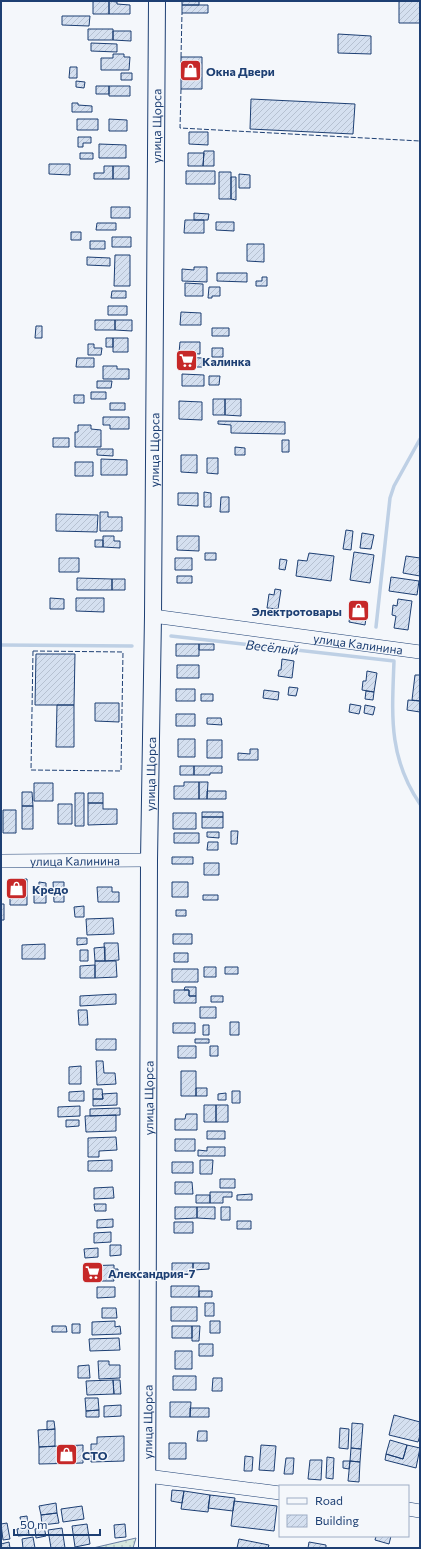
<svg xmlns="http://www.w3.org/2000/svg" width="421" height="1549" viewBox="0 0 421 1549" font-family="Commissioner,sans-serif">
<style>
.grass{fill:url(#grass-dots);stroke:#687fa3}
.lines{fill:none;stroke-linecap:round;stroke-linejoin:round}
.stream{stroke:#bed0e5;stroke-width:3.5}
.building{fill:url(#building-hatch);stroke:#1d3f73}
.minor-casing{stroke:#1d3f73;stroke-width:14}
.major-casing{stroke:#1d3f73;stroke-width:18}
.minor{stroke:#f4f7fb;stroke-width:13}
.major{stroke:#f4f7fb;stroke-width:16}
.fence{stroke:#1d3f73;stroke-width:1;stroke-dasharray:5 2;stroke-linecap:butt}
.labels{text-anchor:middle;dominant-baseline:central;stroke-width:3;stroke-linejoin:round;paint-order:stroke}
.poi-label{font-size:12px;font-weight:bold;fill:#1d3f73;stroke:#f4f7fb;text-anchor:start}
.street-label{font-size:12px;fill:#1d3f73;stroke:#f4f7fb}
.water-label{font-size:13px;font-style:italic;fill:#1d3f73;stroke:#f4f7fb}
</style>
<defs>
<pattern id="grass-dots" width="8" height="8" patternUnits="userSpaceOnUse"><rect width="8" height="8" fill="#d7e8df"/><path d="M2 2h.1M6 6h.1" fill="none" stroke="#b8c8c3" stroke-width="1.8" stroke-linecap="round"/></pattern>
<pattern id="building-hatch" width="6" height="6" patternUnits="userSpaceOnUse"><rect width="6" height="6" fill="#d5e0f0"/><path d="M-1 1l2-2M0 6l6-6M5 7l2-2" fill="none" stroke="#b6c1d1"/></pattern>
</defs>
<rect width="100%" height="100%" fill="#f4f7fb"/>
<!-- grass -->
<path class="grass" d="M136 1538 133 1548H93Z"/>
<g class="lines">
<!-- stream -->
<path class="stream" d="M376 627 390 498 394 486 420 439
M171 636 394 661C392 715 388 757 420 804
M1 645 132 646"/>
</g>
<!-- building -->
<path class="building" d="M93 1H109V14H93Z
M109 1 117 2V4L130 5V14H109Z
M182 1H199V5H182Z
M399 1H420V23H399Z
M182 5H208V13H182Z
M62 16H90L89 26 62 25Z
M88 29H113V40H88Z
M113 31H131V41L113 40Z
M338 34 371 36V54L338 53Z
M91 43 117 44V52L91 51Z
M113 54H124V57H130L129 70H101V58H113Z
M181 57H202V89H181Z
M70 67H77V78H69Z
M121 73H132V80H121Z
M76 81 85 82 84 88 76 87Z
M96 86H109V94H96Z
M109 86H130V96H109Z
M251 99 355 104 353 134 250 129Z
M72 103H78V105L92 106V112H72Z
M77 119H98V130H77Z
M109 119 127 120V131H109Z
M189 132H208V145L189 144Z
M78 137H91V143H83V147H78Z
M99 144 126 145V158H99Z
M204 151H214V166H203Z
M80 153H93V159H80Z
M188 153H204L203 166H188Z
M49 164H70V175L49 174Z
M104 166H113V179H94V173H104Z
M113 166H129V179H113Z
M186 171H215V184H186Z
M219 172H231V199H219Z
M239 174 250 175V188H239Z
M231 177H236V200L231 199Z
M111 207H130V218H111Z
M194 213 209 214 208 220H194Z
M185 220H204V233H184Z
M216 222H234V231L216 230Z
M97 223H116V230H96Z
M71 232H81V240H71Z
M112 237H131V247H112Z
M90 241H105V249H90Z
M247 244H264V262L247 261Z
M115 255H130V286H114Z
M87 257 110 258V266L87 265Z
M194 267H207V282L182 281V269L194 270Z
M217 273H247V282L217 281Z
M262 277H267V286H256V281H262Z
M185 283 203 284V296H185Z
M209 287H220V296H212V298H208Z
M112 291H126V298H111Z
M108 306H127V315H108Z
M181 312 201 313V325H180Z
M95 320H115V330H95Z
M115 320H132V331L115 330Z
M36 326H42V338H35Z
M212 328H229V336H212Z
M106 338H113V347H106Z
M113 338H128V352H113Z
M180 342H200V354L179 353Z
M88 344H94V348H102L101 355H88Z
M212 348H223V357H212Z
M180 357 202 358V367H180Z
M77 358H94V367H76Z
M103 366H117V369H129V379H103Z
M182 374 204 375V386H182Z
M209 376H220L219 385H209Z
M97 381H112L111 388H97Z
M91 392H106V399H91Z
M74 395H84V403H74Z
M213 399H225V415H213Z
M225 399H241V416L225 415Z
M179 401 202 402V420L179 419Z
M110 403H125V410H110Z
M103 417H129V429H110V425H103Z
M218 421 285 422V434L231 433V425L218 424Z
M78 425H91V429L101 430V447H75V432H78Z
M53 438H69V447H53Z
M282 440H289V452H282Z
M235 447 245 448V455H235Z
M97 449H113V456L97 455Z
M181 455H197V473L181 472Z
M207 458H218V474L207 473Z
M101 459 127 460V475H101Z
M75 462H93V476H75Z
M204 492 211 493V507H204Z
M178 493H198V506L178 505Z
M221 497H229V512H220Z
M100 512H108V517H122V531H100Z
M56 514 98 515 97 532 56 531Z
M346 530 353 531 351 550 343 549Z
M362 533 374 535 371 549 360 548Z
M103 536H114V541H120V548L103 547Z
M177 536H199V551L177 550Z
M95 540H103V547H95Z
M354 552 374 555 370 583 350 580Z
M205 553H216V560H205Z
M309 553 334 556 331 581 296 576 298 560 307 561Z
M406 556 420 558V576L403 573Z
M59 558H79V572H59Z
M175 558H192V570H175Z
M280 559 287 560 285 570 279 569Z
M177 576H192V583H177Z
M391 577 419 581 417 595 389 591Z
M77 578 112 579V590H77Z
M112 579H125V590H112Z
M275 589 281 590 278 609 267 608 269 594 274 595Z
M50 598 64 599V609H50Z
M76 598H104V612L76 611Z
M398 599 412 601 408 630 394 628 396 616 392 615 393 605 397 606Z
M352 601 368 603 365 625 349 622Z
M176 644H199V656H176Z
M199 644H214V650H199Z
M36 654H75L74 705H35Z
M282 659 294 661 292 678 278 676 279 670H281Z
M177 665H199V678H177Z
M367 671 377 673 374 692 362 690 363 681H366Z
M415 675H420V701L412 700Z
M289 687 298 688 296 696 288 695Z
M176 689H195V701H176Z
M264 690 279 692 278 700 263 698Z
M366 691 374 692 373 700 365 699Z
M201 694H213V701H201Z
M408 700 420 701V712L407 710Z
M95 703H119V722L95 721Z
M350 704 361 706 359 714 349 712Z
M57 705H74V747H56Z
M365 705 375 707 373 715 364 713Z
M176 714H195V726H176Z
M207 718H221L222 725 207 724Z
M178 739H195V757H178Z
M207 740H222V758H207Z
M250 749H258V760H238V753L250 754Z
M180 766H194V775H180Z
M194 766H222V773H210V775H194Z
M184 782H199V799H174V786H184Z
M199 782H208L207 799H199Z
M34 783H53V801H34Z
M207 791H226V799H207Z
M22 792H32L33 806H22Z
M75 793H84V826H75Z
M88 793H103V803H88Z
M88 803H103V809H117V824L88 825Z
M58 804H72V824H58Z
M22 806H33V829H22Z
M3 810H16V833H3Z
M202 812H223V817H202Z
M173 813H196V829H173Z
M202 817H223V828H202Z
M231 831H238L237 844H231Z
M207 832H219V838L207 837Z
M174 833H199V843H174Z
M208 842H218V850H207Z
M172 857H193V864H172Z
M204 863H219V875H204Z
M10 879H27V905H10Z
M39 882 46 883V903H34V893H39Z
M53 882H64V902H54Z
M172 882H188V897H172Z
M97 887H112V892H119V902H98Z
M203 895H218V900H203Z
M1 904H4V920H1Z
M84 906V917H75L74 907Z
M176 910H186V916H176Z
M113 918 114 934 87 935 86 919Z
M173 934H192V944H173Z
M77 938H87V944L77 945Z
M104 943H118L119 960 105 961Z
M45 944V959H22V945Z
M105 947V961H95L94 948Z
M80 950H88V961H80Z
M174 953H188V962H174Z
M95 961H116L117 977 95 978Z
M95 965V978H80V966Z
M204 967H216V977H204Z
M225 967H238V974H225Z
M172 969H198V982H172Z
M185 987H196V996H189V990H184Z
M174 990H189V996H196V1003H174Z
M116 994V1004L80 1006V996Z
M211 996H223V1002H211Z
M200 1007H216V1018H200Z
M78 1010H87L88 1025H79Z
M230 1022H239V1035H230Z
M173 1023H195V1033H173Z
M203 1025H209V1035H203Z
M96 1039H116V1050H96Z
M195 1039H209V1043H195Z
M178 1046H196V1058H178Z
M210 1046H218V1056H210Z
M96 1061H103L104 1073H115L116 1084 97 1085Z
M81 1066V1084H69V1067Z
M181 1071H196V1096H181Z
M196 1088H207V1096H196Z
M93 1089H102L103 1099H93Z
M84 1091V1101H69V1092Z
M232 1091H240V1103H232Z
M117 1093V1105L93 1106V1099H103L102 1094Z
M226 1093V1100H218V1094Z
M204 1105H216V1122H204Z
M216 1105H228V1122H216Z
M80 1106V1116L58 1117V1107Z
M120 1108V1115L90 1116V1109Z
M186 1114H197V1130H175V1119H185Z
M116 1115V1131L86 1132 85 1116Z
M66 1120H79V1126L66 1127Z
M207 1131H225V1139H207Z
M116 1137 117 1150 99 1151V1157H88V1138Z
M175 1139H195V1151H175Z
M207 1147H225V1156H198V1150L207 1151Z
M112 1160V1171H88V1161Z
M200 1160H213L212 1174H200Z
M172 1162H193V1173H172Z
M220 1179H235V1188H220Z
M175 1182H192L193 1194H175Z
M113 1187 114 1198 94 1199V1188Z
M210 1192H232V1197H223V1203H210Z
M252 1194V1200H237V1195Z
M196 1195H210V1203H196Z
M94 1204H106V1211H95Z
M175 1207H197V1218L175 1219Z
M197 1207H215V1219L197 1218Z
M221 1207H230V1220H221Z
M113 1219V1227L97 1228V1220Z
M237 1221H251V1229H237Z
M174 1222H193V1233H174Z
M111 1232V1242L94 1243V1233Z
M110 1245H121V1255L110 1256Z
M98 1248V1257L85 1258 84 1249Z
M172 1263H193V1275H172Z
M193 1263H209V1269L193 1270Z
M114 1265V1269H118V1277H113L114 1281H85L84 1266Z
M171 1286H199V1297H171Z
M97 1287H115V1297L97 1298Z
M199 1291H212V1297H199Z
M205 1303H214V1316H205Z
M171 1307H197V1321H171Z
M102 1308H116L117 1318H102Z
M115 1321V1327L120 1326 121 1334 92 1335V1322Z
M210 1321H220V1333H210Z
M72 1324H80V1333H72Z
M52 1326H66L67 1332H52Z
M172 1326H192V1338H172Z
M192 1326H200L199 1341H192Z
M119 1338 120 1350 90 1351 89 1339Z
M199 1344H213V1356H199Z
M175 1351H192V1369H175Z
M98 1361H109V1365H120V1378L99 1379Z
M89 1365 90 1378H78V1366Z
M173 1376H196V1390H173Z
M213 1378H222V1391H212Z
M113 1380 114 1394 87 1395 86 1381Z
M113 1380H120L121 1394H114Z
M85 1398H98L99 1410 86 1411Z
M170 1402H191L190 1417H170Z
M121 1405V1416L104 1417V1406Z
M190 1408H209V1417H190Z
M99 1410V1417H86V1411Z
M394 1415 420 1422V1435L418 1442 389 1435Z
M47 1421H54L55 1429 47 1430Z
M352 1423 363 1424 361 1449 351 1448Z
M340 1428 349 1429 348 1449 339 1448Z
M55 1429V1446L39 1447 38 1430Z
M198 1431H207V1441H197Z
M124 1436V1461L91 1462V1444H97V1437Z
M390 1440 407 1445 403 1459 386 1454Z
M169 1443H186V1459H169Z
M83 1445V1463L39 1464V1447Z
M261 1445 276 1446 274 1471 259 1470Z
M407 1445 420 1448 416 1468 385 1460 386 1454 403 1459Z
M351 1448 361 1449 360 1462 350 1461Z
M245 1456 253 1457 252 1471H244Z
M327 1457 334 1458 333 1479 326 1478Z
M286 1458H294L293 1474H284Z
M310 1460H322L321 1480 308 1479Z
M343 1461H350L349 1469 343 1468Z
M350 1461 360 1462 359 1482 348 1481Z
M172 1490 184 1491 182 1503 171 1501Z
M184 1491 210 1495 208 1512 181 1509Z
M210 1495 235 1498 233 1511 208 1508Z
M234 1501 277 1506 274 1531 231 1526Z
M56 1503 57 1513 41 1515 39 1506Z
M82 1506 84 1519 63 1522 61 1509Z
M57 1513 59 1523 42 1525 41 1515Z
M27 1516 29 1535 18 1536 17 1529 22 1528 20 1517Z
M7 1523 10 1539 3 1540 1 1524Z
M87 1524 90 1544 75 1547 72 1526Z
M125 1524 126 1537 115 1538 114 1525Z
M44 1527 46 1536 36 1538 35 1529Z
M62 1528 65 1548H51L48 1530Z
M376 1536H391L389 1544 375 1540Z
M33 1537 35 1548H23L22 1539Z
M239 1539 269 1545 268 1548H237Z
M9 1542 10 1548H1V1544Z
M309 1542 326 1545V1548H308Z"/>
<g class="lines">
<defs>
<g id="minor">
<path id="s1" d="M153 616 420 652"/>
<path id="s2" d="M1 861 149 860"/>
<path d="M147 1476 280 1493"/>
<path d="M408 1509 420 1511"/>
</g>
<g id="major">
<path id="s3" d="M147 1548 149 860 153 616 157 1"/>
</g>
</defs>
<!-- minor casing -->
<use href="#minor" class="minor-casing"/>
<!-- major casing -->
<use href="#major" class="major-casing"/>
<!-- minor -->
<use href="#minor" class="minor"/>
<!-- major -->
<use href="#major" class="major"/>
<!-- fence -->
<path class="fence" d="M181 57 182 13
M181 89 180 128 420 141
M33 651 123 652 121 771 31 770Z"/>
</g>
<!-- icons -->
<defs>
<symbol id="shop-square" viewBox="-11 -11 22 22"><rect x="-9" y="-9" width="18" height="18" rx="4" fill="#c62828" stroke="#f4f7fb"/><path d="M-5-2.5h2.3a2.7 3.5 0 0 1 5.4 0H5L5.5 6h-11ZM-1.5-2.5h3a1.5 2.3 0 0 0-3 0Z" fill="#fff"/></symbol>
<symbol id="supermarket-square" viewBox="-11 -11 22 22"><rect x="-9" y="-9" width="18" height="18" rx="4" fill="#c62828" stroke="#f4f7fb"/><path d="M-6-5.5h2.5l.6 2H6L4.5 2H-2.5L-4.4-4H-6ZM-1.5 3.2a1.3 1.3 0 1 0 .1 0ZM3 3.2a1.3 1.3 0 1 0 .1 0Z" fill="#fff"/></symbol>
</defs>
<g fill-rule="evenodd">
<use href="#shop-square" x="178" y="58" width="25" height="25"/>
<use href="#supermarket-square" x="174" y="348" width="25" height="25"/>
<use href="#shop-square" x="346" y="598" width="25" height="25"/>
<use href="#shop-square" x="4" y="876" width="25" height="25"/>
<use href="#supermarket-square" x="80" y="1260" width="25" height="25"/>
<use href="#shop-square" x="54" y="1442" width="25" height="25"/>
</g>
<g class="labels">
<!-- poi labels -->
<g class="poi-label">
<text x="206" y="71">Окна Двери</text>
<text x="202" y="361">Калинка</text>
<text x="342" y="611" text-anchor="end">Электротовары</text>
<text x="32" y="889">Кредо</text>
<text x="108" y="1273">Александрия-7</text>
<text x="82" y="1455">СТО</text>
</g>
<!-- street labels -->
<g class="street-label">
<text stroke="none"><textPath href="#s3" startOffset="1422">улица Щорса</textPath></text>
<text stroke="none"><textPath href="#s3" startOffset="1098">улица Щорса</textPath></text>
<text stroke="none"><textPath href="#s1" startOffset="207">улица Калинина</textPath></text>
<text stroke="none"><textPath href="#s3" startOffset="774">улица Щорса</textPath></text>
<text stroke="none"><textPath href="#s2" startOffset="74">улица Калинина</textPath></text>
<text stroke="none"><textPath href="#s3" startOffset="450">улица Щорса</textPath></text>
<text stroke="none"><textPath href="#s3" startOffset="126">улица Щорса</textPath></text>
</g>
<!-- water labels -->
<g class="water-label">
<text transform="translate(272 647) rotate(6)">Весёлый</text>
</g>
</g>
<!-- border -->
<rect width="421" height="1549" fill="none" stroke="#1d3f73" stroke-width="4"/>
<!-- legend -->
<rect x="279" y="1485" width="130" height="52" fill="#f4f7fb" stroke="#9eadc5"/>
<rect x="287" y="1498" width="20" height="6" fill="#f4f7fb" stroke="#9eadc5"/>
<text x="315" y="1505" font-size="12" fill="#1d3f73">Road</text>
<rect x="287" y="1515" width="20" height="12" fill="url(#building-hatch)" stroke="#9eadc5"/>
<text x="315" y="1525" font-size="12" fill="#1d3f73">Building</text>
<!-- scale -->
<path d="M14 1529v6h86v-6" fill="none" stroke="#1d3f73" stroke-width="2"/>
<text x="20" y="1529" font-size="12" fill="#1d3f73" stroke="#f4f7fb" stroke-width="3" paint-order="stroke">50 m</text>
</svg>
